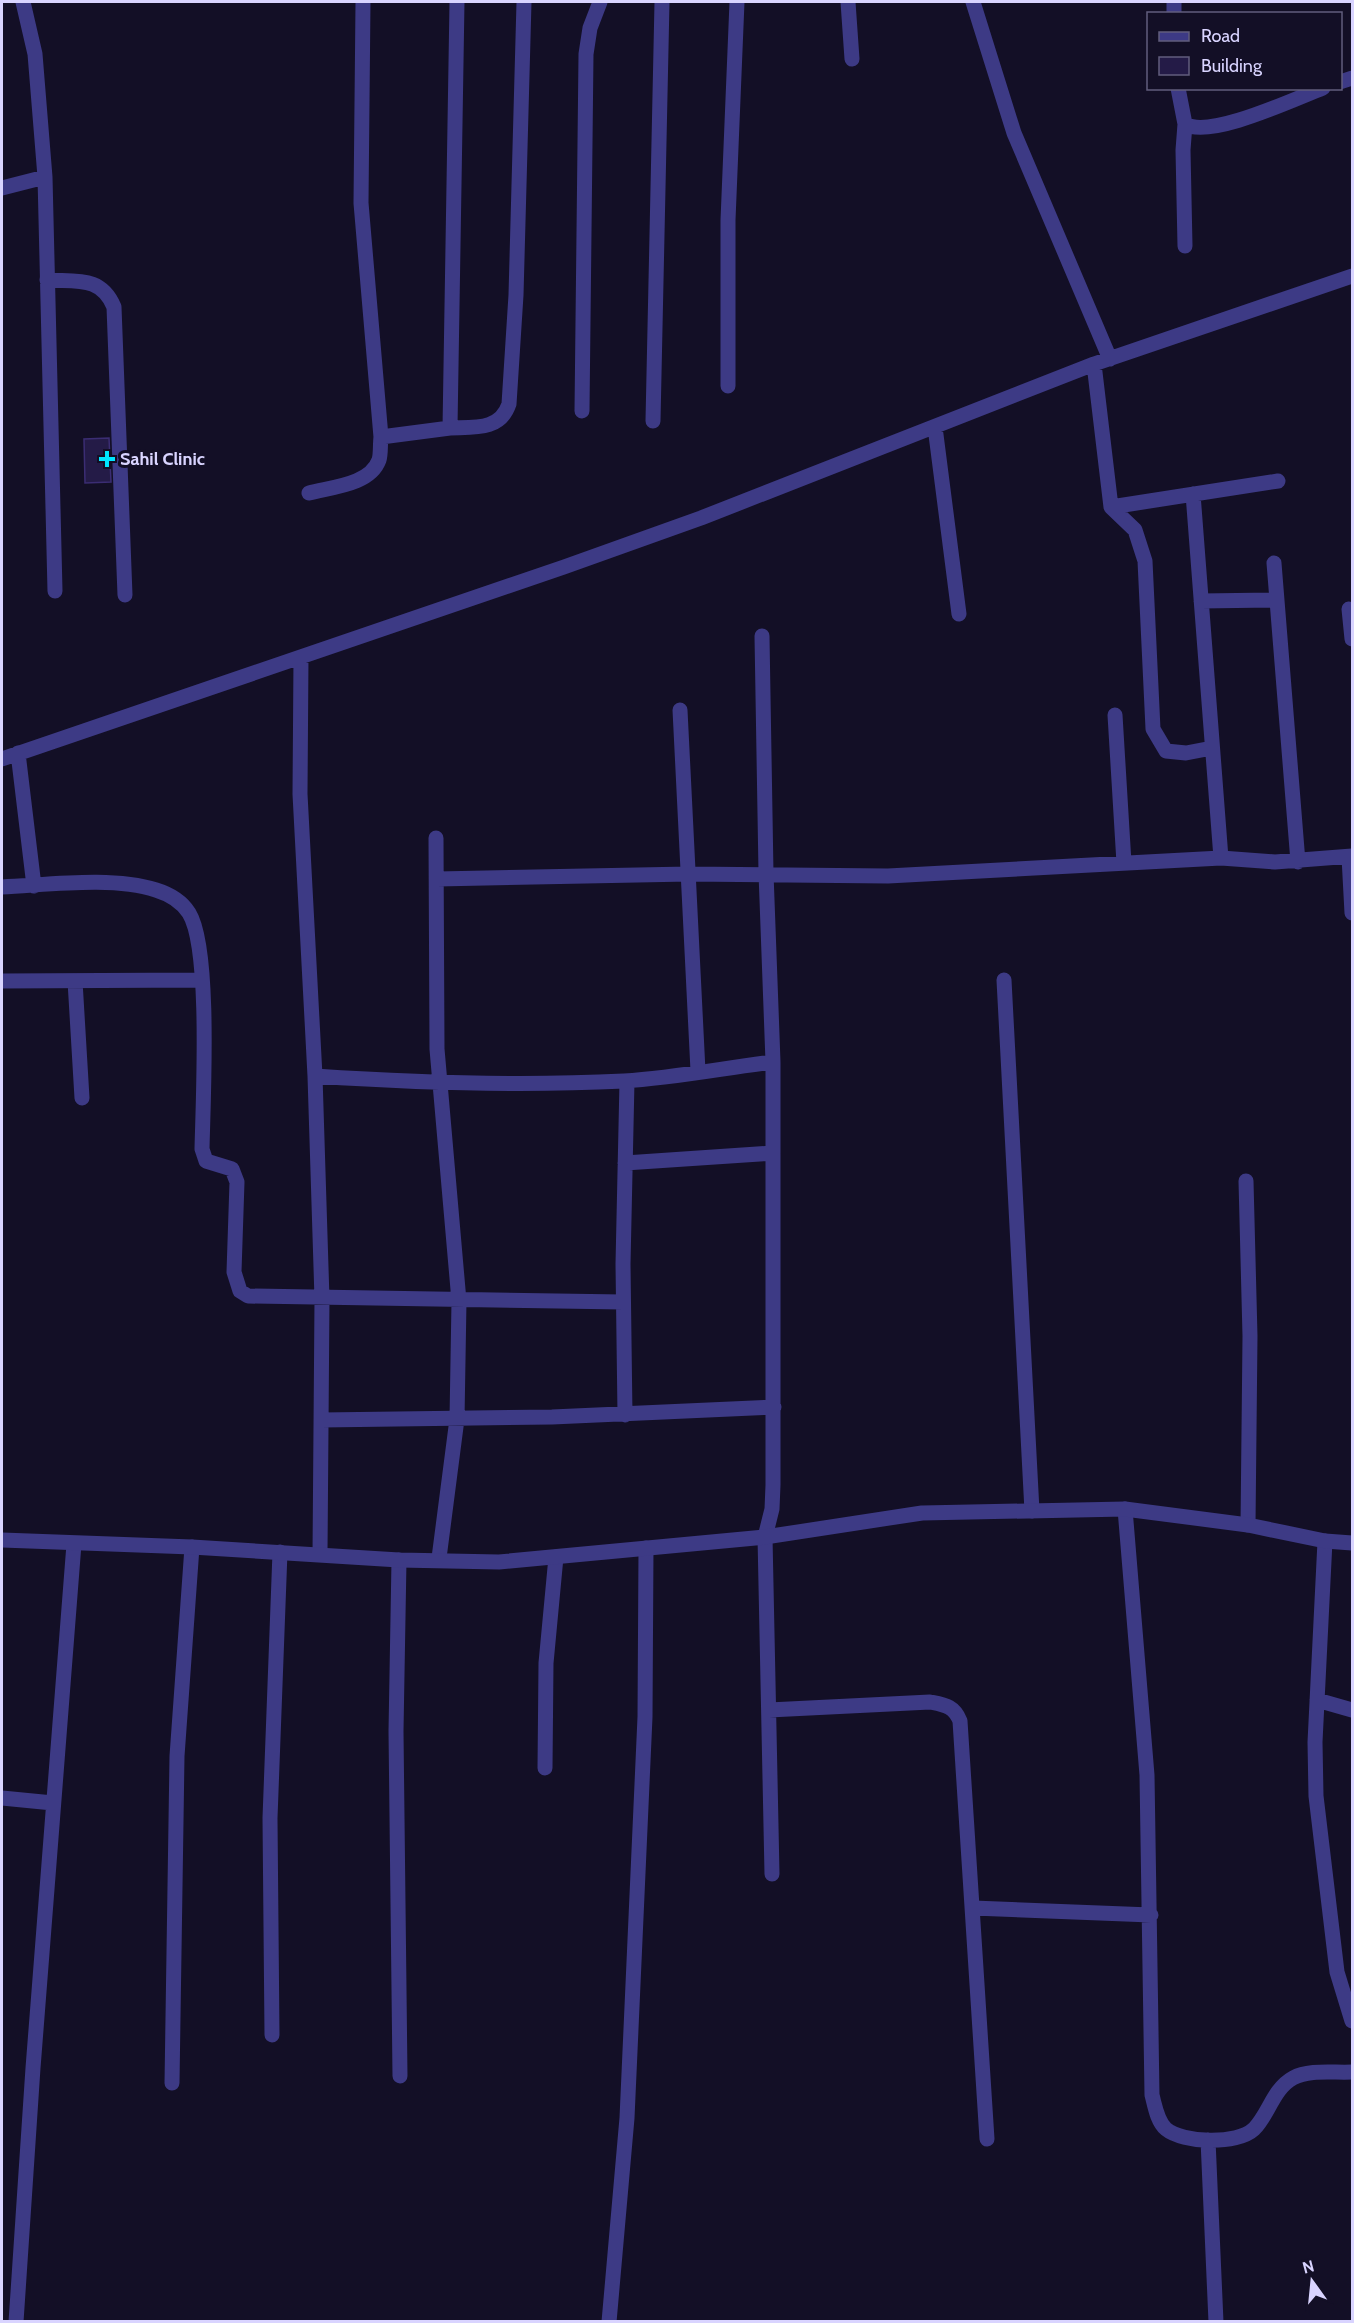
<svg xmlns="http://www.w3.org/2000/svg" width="1354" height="2323" viewBox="0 0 1354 2323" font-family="Cabin,sans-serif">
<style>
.building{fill:#241b47;stroke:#3b2d73;stroke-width:1.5}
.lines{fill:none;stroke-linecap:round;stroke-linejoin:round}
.minor{stroke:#3d3a85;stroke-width:15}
.tertiary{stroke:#3d3a85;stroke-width:15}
.poi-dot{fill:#00e5ff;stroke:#130f26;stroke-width:2}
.labels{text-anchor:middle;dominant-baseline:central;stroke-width:6;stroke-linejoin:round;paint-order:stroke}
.poi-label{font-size:18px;font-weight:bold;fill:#d9d4ff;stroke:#130f26;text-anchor:start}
</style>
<rect width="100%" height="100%" fill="#130f26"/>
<!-- building -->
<path class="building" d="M109 438 111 482 85 483 84 439Z"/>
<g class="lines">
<!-- minor -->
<path class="minor" d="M23 2 35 54 45 177 55 591
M363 2 361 203 381 437
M848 2 852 59
M973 2 1014 133 1110 359
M1174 2V14
M1340 82 1352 78
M1178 88 1185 124C1210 139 1294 99 1323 88
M1185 124 1183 150 1185 246
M2 188 45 177
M47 280C77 282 101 276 114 307L125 595
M1094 364 1111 507 1135 530 1145 561 1153 729 1166 751 1186 753 1212 748
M728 386V220L737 2
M582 411 586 54 590 28 600 2
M653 421 662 2
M935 427 959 614
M450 428C473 427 500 431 509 404L516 295 524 2
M309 493C331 487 370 485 379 460 381 454 380 444 381 437L450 428 457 2
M1193 494 1221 858
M1111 507 1278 481
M1274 563 1298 862
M1201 601 1277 600
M1349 609 1352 639
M762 636 766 873 773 1062V1485L772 1509 765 1537 772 1874
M301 657 300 794 315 1076 322 1299 320 1554
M680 710 698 1071
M1115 715 1124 863
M18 753 34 886
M2 759 564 567 701 518 1094 364 1352 276
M436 838 437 1049 459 1301 457 1419 439 1558
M1349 857 1352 913
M437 879 689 874 888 876 1221 858 1275 862 1352 856
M2 887C48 885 112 876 156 890 169 894 182 902 189 913 211 948 203 1101 202 1149L206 1161 232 1169 237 1182 234 1272 240 1291 248 1296 623 1302
M1004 980 1032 1511
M2 981 201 980
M75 981 82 1098
M315 1076C418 1083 521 1086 624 1081 674 1078 724 1068 773 1062
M625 1163 773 1153
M1246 1181 1250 1336 1248 1525
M625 1415 623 1264 627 1081
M321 1420 552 1417 774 1407
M1125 1509 1147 1775 1152 2095C1155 2106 1157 2121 1166 2129 1183 2143 1237 2145 1254 2129 1269 2114 1273 2089 1293 2078 1309 2069 1334 2073 1352 2072
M1325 1541 1315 1742 1316 1796 1337 1972 1352 2021
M399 1560 396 1731 400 2076
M1317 1700 1352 1710
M769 1710 930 1702C945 1705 954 1706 960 1721L987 2139
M545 1768 546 1663 556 1557
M2 1798 53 1803
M973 1908 1151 1915
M272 2035 270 1818 280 1552
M172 2083 177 1756 192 1547
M1208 2140 1216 2322
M16 2322 33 2068 74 1544
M609 2322 627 2118 645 1717 646 1548"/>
<!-- tertiary -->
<path class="tertiary" d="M2 1540 192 1547 399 1560 499 1562 765 1537 922 1513 1125 1509 1248 1525 1325 1541 1352 1543"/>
</g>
<!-- markers -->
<path class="poi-dot" d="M104 450h6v6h6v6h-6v6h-6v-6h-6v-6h6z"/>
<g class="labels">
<!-- poi labels -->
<g class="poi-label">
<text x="120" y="459">Sahil Clinic</text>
</g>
</g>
<!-- border -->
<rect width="1354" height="2323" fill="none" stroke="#d9d4ff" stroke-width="6"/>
<!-- legend -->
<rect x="1147" y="12" width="195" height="78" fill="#130f26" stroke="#625e7d" stroke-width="1.5"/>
<rect x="1159" y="32" width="30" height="9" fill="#3d3a85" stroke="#625e7d" stroke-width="1.5"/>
<text x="1201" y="42" font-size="18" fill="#d9d4ff">Road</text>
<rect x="1159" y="57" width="30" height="18" fill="#241b47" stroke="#625e7d" stroke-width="1.5"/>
<text x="1201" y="72" font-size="18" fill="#d9d4ff">Building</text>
<!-- north arrow -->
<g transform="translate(1312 2281) rotate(345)" stroke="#130f26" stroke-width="4.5" paint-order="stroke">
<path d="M0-4.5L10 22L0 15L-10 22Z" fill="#d9d4ff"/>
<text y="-9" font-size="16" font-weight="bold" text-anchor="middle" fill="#d9d4ff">N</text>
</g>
</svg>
